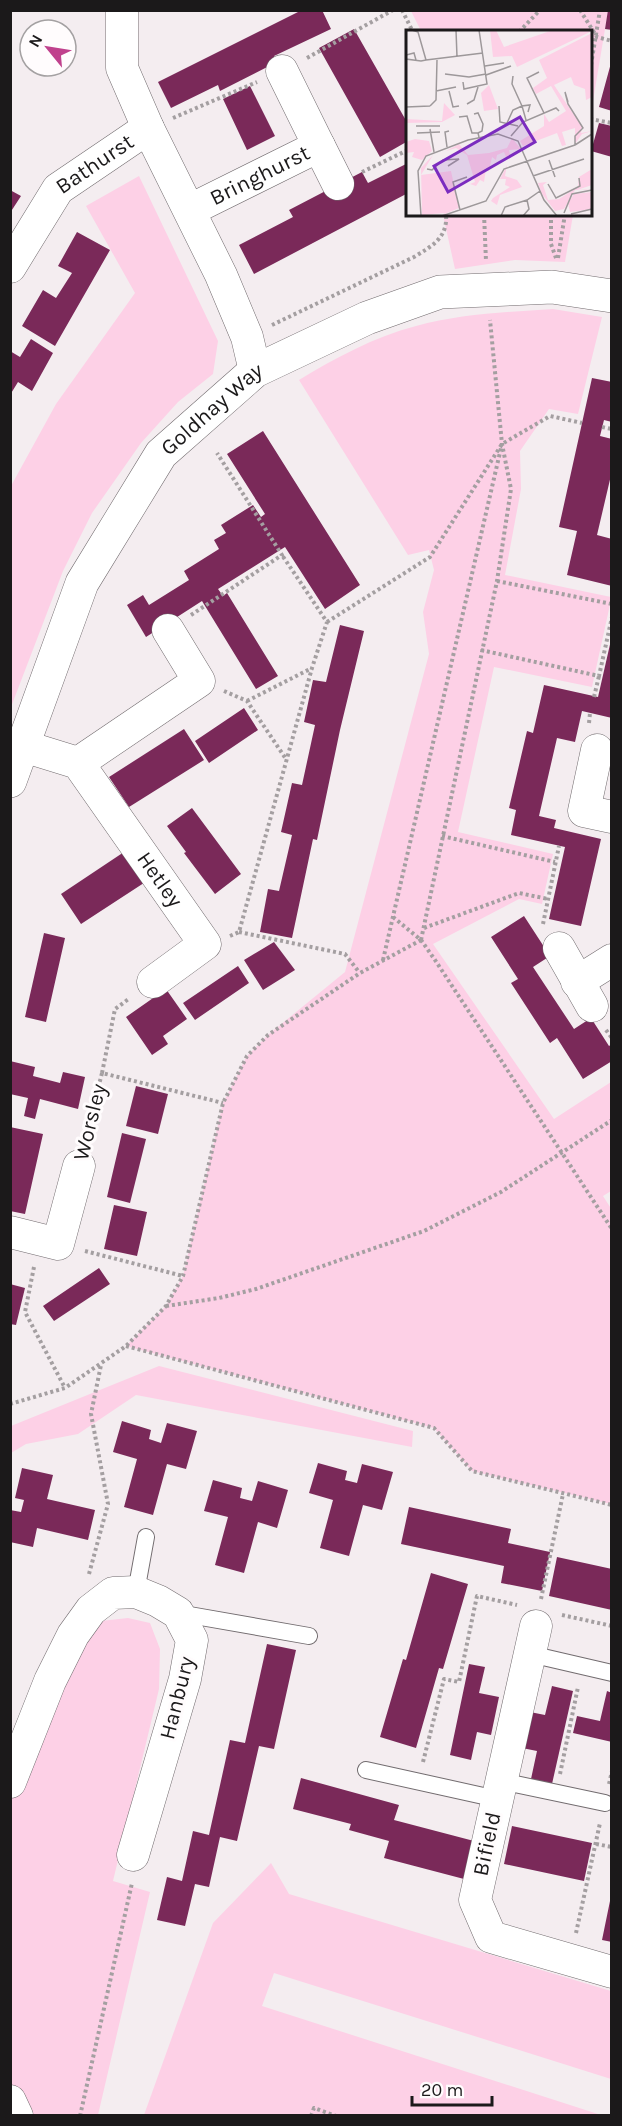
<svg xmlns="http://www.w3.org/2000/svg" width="622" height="2126" viewBox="0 0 622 2126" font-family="Karla,sans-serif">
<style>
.green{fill:#fdd0e6}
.building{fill:#7a2959}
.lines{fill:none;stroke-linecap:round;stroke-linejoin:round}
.service-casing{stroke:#726c6f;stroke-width:18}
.minor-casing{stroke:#726c6f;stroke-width:33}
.tertiary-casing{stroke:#726c6f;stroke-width:34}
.path{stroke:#a49fa1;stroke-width:4;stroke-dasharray:3 3;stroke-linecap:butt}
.service{stroke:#fff;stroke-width:16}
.minor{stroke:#fff;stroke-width:32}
.tertiary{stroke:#fff;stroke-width:33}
.labels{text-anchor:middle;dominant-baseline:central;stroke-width:6;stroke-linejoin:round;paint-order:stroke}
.street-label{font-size:22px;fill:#1b191a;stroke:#fffcfd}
.inset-road{fill:none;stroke:#9d989a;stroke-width:1.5}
.view{fill:#7b2cbf;fill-opacity:0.15;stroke:#7b2cbf;stroke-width:3}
.inset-edge{fill:none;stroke:#1b191a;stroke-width:3}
</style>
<rect width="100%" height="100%" fill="#f4edf0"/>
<!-- green -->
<path class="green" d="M411 11H608L591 113 590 32 421 31Z
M139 176 218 341 213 374 178 402 141 443 92 513 63 571 11 707V486L56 404 135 293 86 206Z
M443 215H573L565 262 515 260 455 269Z
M553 309 602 317 578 414 549 409 520 451 521 489 505 575 611 597V600L592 687 494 667 458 832 553 854 542 904 519 899 433 944 554 1119 611 1082V1191L603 1196 612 1210 611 1504 472 1471 434 1428 126 1346 166 1306 183 1276 223 1103 247 1056 268 1035 345 972 429 654 423 612 434 570 429 550 408 555 299 380C335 358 374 337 416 326 460 314 508 312 553 309Z
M159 1366 413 1431 412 1447 136 1395 78 1434 26 1444 11 1453V1426Z
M128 1618 150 1623 160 1649 159 1689 113 1881 150 1892 98 2115H11L10 1793 61 1669 101 1621Z
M271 1863 289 1894 611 1991V2079L274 1973 262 2006 601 2115H144L213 1923Z"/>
<!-- building -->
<path class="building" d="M302 10H322L331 29 274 56 277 62 220 91 218 85 171 108 158 82Z
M608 10H612V30L605 29Z
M354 29 408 124V141L380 157 319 48Z
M611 63H612V111L599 107Z
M250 86 275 136 247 150 223 99Z
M599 123 612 126V157L591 151Z
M408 163V193L254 274 239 245 293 217 289 210 362 172 368 183Z
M10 190 21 196 10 213Z
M77 232 110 250 55 346 22 326 43 290 56 298 72 273 58 266Z
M31 339 53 353 32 391 18 382 10 395V351L20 357Z
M592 378 612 382V422L604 420 600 436 612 439V471L597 535 612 539V586L567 575 577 531 559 527Z
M263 431 360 585 325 609 285 547 218 589 223 596 227 593 278 676 256 689 202 601 146 637 127 605 143 595 149 605 189 580 184 571 219 549 214 540 226 533 221 525 253 505 261 517 265 514 227 454Z
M340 625 364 631 340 730 317 840 313 839 292 938 260 932 268 889 279 891 292 835 281 832 292 783 302 785 315 725 304 722 313 680 326 682Z
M611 640 612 718 582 711 575 742 557 738 539 816 556 820 554 828 601 839 581 926 549 919 565 847 511 835 516 810 509 808 527 731 533 733 544 685 598 697Z
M244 708 258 730 209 763 195 741Z
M184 729 204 760 129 807 109 777Z
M192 808 241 874 215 894 184 853 186 852 167 826Z
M130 848 150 879 81 924 61 894Z
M524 916 550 956 533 967 574 1029 591 1018 609 1046 612 1044V1061L583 1079 557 1038 550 1043 511 983 518 979 491 937Z
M44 933 65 938 46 1022 25 1017Z
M274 942 295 970 263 990 244 960Z
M238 966 249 983 195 1020 183 1003Z
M166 989 187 1019 163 1036 168 1044 152 1055 126 1017Z
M10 1061 35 1067 33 1076 60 1083 63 1072 85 1077 78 1109 40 1099 35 1119 24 1116 28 1098 10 1094Z
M136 1086 168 1094 158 1134 126 1126Z
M10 1127 43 1134 25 1214 10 1211Z
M122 1133 146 1139 130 1203 107 1197Z
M114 1205 147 1212 137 1256 104 1249Z
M99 1268 110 1284 54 1321 43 1306Z
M10 1284 25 1288 16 1325 10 1324Z
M122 1421 151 1430 149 1439 161 1443 167 1423 197 1431 186 1469 167 1464 153 1515 124 1507 137 1459 113 1452Z
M318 1463 347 1471 345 1480 357 1483 362 1464 393 1472 382 1510 363 1505 349 1556 320 1548 333 1500 309 1493Z
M22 1468 53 1475 47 1499 95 1510 88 1540 37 1528 33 1547 10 1542V1510L21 1512 24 1500 15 1498Z
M213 1480 242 1488 240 1498 252 1501 258 1481 288 1490 277 1528 258 1522 244 1573 215 1565 228 1517 204 1511Z
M409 1507 511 1529 508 1543 550 1552 542 1591 501 1583 504 1566 401 1544Z
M557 1557 612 1569V1610L549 1596Z
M431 1573 468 1584 443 1669 439 1668 416 1748 380 1737 403 1659 406 1660Z
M267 1644 296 1650 274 1749 259 1746 237 1841 220 1837 209 1887 195 1884 185 1926 157 1920 167 1877 182 1881 193 1831 209 1835 230 1740 245 1743Z
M469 1664 485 1667 479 1693 499 1697 491 1735 477 1732 471 1760 450 1755Z
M552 1686 573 1691 552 1784 531 1779 537 1751 522 1748 530 1712 545 1715Z
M607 1691 612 1693V1742L573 1733 577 1716 600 1721Z
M301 1778 399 1805 394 1820 474 1841 464 1879 384 1858 389 1841 349 1830 351 1824 293 1809Z
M512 1826 592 1843 584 1881 504 1864Z
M610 1901 612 1902V1942L602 1940Z"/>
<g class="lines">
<defs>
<path id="service" d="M136 1592 146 1537
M178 1613 309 1636
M530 1654 612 1673
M366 1770 497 1799
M501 1781 605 1803"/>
<g id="minor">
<path d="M122 10V68L148 128 221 275 247 337 255 371"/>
<path d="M319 146 338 184"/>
<path id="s1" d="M190 210 319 146 282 71"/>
<path id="s2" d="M10 267 58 189 148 128"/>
<path id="s3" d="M23 746 78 763 205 944 153 982"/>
<path d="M597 750 584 811 612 817"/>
<path d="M78 763 199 681 168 630"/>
<path d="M559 948 592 1006"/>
<path d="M577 982 612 960"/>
<path d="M10 1232 58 1244 79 1166"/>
<path d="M536 1626 475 1900 491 1937 612 1972"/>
<path d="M10 1782 50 1681 73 1635 91 1610 113 1593 136 1592 158 1601 178 1613 192 1640 185 1679 133 1855"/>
<path d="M10 2101 17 2116"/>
</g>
<g id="tertiary">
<path id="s4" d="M10 781 82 583 161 454 255 371 367 318 440 292 552 287 612 296"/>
</g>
</defs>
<!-- service casing -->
<use href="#service" class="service-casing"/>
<!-- minor casing -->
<use href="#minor" class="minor-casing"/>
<!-- tertiary casing -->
<use href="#tertiary" class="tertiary-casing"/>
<!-- path -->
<path class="path" d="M402 10 413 32
M580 10 597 37 612 41
M519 32 540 10
M307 58 393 10
M590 71 600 10
M173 118 257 82
M590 119 612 123
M362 172 408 150
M484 214 486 261
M551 214V244L556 258
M558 258 565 214
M272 325 414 257C432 246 448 238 446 214
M602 427 612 429
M497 581 612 604
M191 615 282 555 217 453
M327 622 430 557 502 444 550 416 582 423
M481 650 599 676 612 617
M224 691 247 701 286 759
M594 697 599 676
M247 701 312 668
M589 723 590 713
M442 836 555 862
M393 917 421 940 435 960 612 1229
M543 924 559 846
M424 928 519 893 548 899
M239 932 345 954 359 972
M230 936 239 932 312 668 327 622 282 555
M421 940 497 581 511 489 502 444 490 320
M383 960 501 448
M606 1030 612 1038
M102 1073 115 1009 130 998
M85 1140 102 1073 223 1103
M85 1251 183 1276
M34 1267 25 1312 65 1388
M166 1306 219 1298 256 1289 424 1231 501 1192 612 1120
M126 1346 434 1428 472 1471 612 1505
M10 1404 65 1388 126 1346 166 1306 183 1276 223 1103 247 1056 268 1035 360 973 421 940
M89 1574 108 1504 91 1414 101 1365
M541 1599 563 1494
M562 1615 612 1626
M423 1762 444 1679 459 1682 477 1596 517 1605
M560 1774 578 1687
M609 1784 612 1771
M596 1844 612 1847
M576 1933 600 1823
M80 2116 132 1883
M311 2116 314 2108 336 2116"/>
<!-- service -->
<use href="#service" class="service"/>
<!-- minor -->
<use href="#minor" class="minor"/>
<!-- tertiary -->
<use href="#tertiary" class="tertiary"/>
</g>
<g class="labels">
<!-- street labels -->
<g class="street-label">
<text stroke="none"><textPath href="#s2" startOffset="136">Bathurst</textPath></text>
<text stroke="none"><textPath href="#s1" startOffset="78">Bringhurst</textPath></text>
<text stroke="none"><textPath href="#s4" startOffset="430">Goldhay Way</textPath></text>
<text stroke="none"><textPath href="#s3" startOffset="200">Hetley</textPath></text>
<text transform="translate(90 1122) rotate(-76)">Worsley</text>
<text transform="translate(177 1698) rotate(-76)">Hanbury</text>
<text transform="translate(487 1844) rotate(-78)">Bifield</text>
</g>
</g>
<!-- overview -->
<g transform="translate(406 30)">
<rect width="186" height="186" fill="#f4edf0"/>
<path d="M84 0H90L98 17 147 0 186 1 111 37 106 26 87 27ZM186 3V67L180 70 179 59 168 55 165 47 148 55 176 97 175 103 186 101 176 104 169 114V98L156 102 160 115 156 116 151 103 117 116 114 111 138 96V84L143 92 160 81 145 56 130 64 127 58 141 48 133 30ZM83 55 92 79 78 81 75 63ZM38 73 49 85 36 92 0 93V89L36 91ZM106 108 115 119 103 120 104 125 100 127 98 122 91 125 90 130 86 127 83 141 80 139 78 152 74 150 70 156 64 154 69 152 61 125 50 118 40 121 53 114 62 125 83 123 101 118ZM9 109 23 111 26 121 16 130 6 127 8 122 0 123V112ZM27 125 15 145 45 141 53 178 34 186 39 183 16 185 15 138ZM101 135 99 146 111 150 116 157 94 165 91 175 85 171 87 168 104 157 99 155 100 149H94ZM186 139V155L171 160 179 159H186L171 160H169L158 179 149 181 136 164 132 153 141 152 137 155 142 170 153 169 172 157 173 147ZM186 162V179L164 182 162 173 168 164Z" fill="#fdd0e6"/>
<path class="inset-road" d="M6 0 12 2 20 30M50 0 51 27M10 30 8 23 0 25V29L15 31 20 30 77 23M79 36 98 33M133 42 121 48 138 83M39 44 63 47 80 44M80 45 105 36M57 52 58 59 81 54 73 0M30 61 50 57M43 61 47 77 53 76M162 72 159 62 162 74 177 98 169 106V115M61 74 68 70 72 57M24 76 30 70 31 30M93 76 94 92 112 96M0 77 24 76M68 84 72 83 77 94 76 101 72 103M53 87 61 86 66 103H72L73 107M120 90 116 76 124 75 122 82M101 93 107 80 116 76 106 54 107 46M10 96H34M24 99 28 122M11 103 34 102M105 106 117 92 150 78 153 81M169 115 186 104M41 117 39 102 43 101M143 130 149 147M21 139 26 140 37 130 53 129 42 136M127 146 178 129M142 154 150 168 174 156 173 148M54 180 47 152 61 147M158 183 166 164 186 160M165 184 186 179M15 186 12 141 20 126 62 110 92 104 112 111 138 170 151 186M36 186 80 171 98 139 169 115M95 186 99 177 121 170 134 161M117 186 123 179 121 170"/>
<path class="view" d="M114 87 129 112 42 162 28 136Z"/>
<rect width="186" height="186" class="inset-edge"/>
</g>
<!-- border -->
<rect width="622" height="2126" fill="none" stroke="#1b191a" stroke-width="24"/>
<!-- north arrow -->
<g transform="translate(48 48) rotate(300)"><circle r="28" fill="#fffcfd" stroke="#a4a1a2" stroke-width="1.5"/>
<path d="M0-4.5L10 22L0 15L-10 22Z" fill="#c0418d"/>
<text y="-9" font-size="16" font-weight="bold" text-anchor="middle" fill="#1b191a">N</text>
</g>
<!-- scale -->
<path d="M412 2096v9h80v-9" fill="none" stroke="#1b191a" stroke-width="3"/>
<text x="421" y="2096" font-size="18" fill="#1b191a" stroke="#fffcfd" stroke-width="4.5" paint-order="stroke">20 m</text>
</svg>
